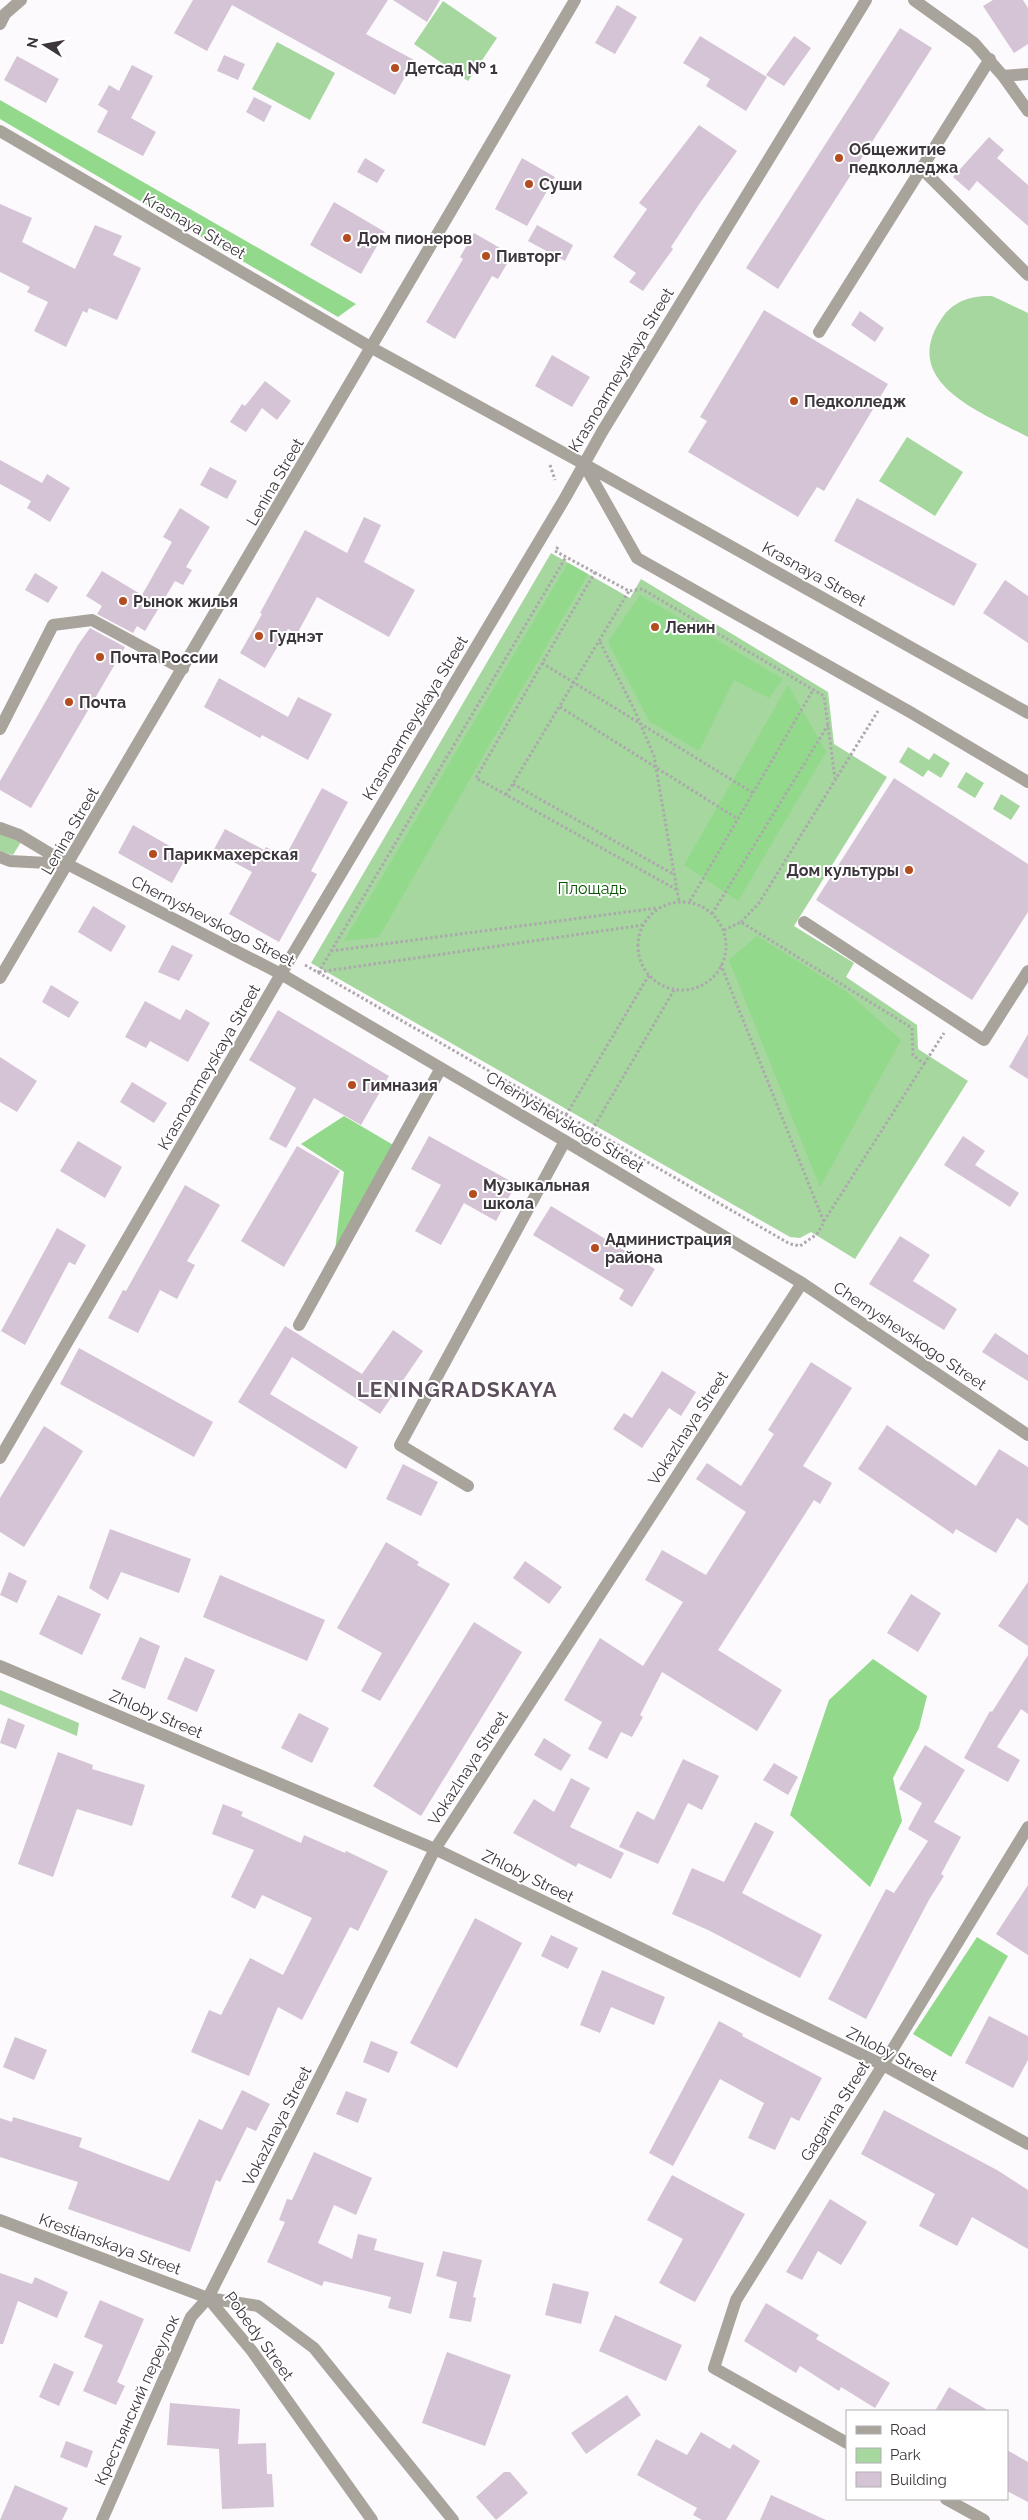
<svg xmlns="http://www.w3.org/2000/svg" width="1028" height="2520" viewBox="0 0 1028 2520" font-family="Raleway,sans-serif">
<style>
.green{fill:#a5d79f}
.forest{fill:#92d98b}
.building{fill:#d4c4d5}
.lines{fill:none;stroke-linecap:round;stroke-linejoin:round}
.path{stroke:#ada8ad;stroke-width:3;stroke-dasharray:2.5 2.5;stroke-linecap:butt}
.minor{stroke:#a8a49c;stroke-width:12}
.poi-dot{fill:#b34d20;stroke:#fff;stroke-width:2}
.labels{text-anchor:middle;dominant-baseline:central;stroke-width:4;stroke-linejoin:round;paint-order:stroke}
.poi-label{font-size:16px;font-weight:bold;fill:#3d363d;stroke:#fff;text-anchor:start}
.street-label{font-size:16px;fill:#3d363d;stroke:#fff}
.park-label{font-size:16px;fill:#0a5406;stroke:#fff}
.district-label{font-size:21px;font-weight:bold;letter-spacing:1px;fill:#5d4f5e;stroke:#fff}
</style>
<rect width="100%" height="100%" fill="#fdfafd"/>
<!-- green -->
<path class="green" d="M443 1 497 38 468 81 414 44Z
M277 42 335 73 310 120 252 89Z
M992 296 1028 313V437C984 413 897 383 942 318 953 301 972 295 992 296Z
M907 437 963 472 935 516 879 481Z
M551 553 630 598 641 579 828 692 834 744 887 777 794 926 854 963 846 977 917 1025 918 1049 968 1081 855 1259 811 1232 800 1238 790 1237 311 963Z
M908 747 929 760 934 753 950 763 941 778 928 770 923 777 899 762Z
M966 772 984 783 975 798 957 787Z
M1001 794 1020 806 1011 820 993 809Z
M0 834 21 842 13 855 0 851Z
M0 1690 79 1723 77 1736 0 1704Z"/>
<!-- forest -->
<path class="forest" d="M0 100 356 304 338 317 0 119Z
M568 563 588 574 379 937 344 941Z
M640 595 783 679 769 698 734 680 699 751 649 721 608 642Z
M788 685 826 752 738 901 684 865Z
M757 936 847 992 901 1040 820 1187 729 960Z
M344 1116 395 1146 335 1251 344 1172 301 1144Z
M873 1659 927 1696 919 1728 893 1778 902 1821 870 1887 790 1815 829 1700Z
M977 1937 1008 1956 951 2057 913 2034Z"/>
<!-- building -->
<path class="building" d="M193 0H388L366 34 414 60 395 95 232 5 207 51 174 33Z
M393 0H440L427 22Z
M993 0H1023L1028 8V44L1014 53 983 6Z
M617 5 637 17 615 54 595 43Z
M900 28 932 48 778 289 746 268Z
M700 36 767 77 746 111 706 86 710 79 683 63Z
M794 36 811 48 784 86 766 75Z
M224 55 245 64 238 80 217 71Z
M17 56 59 79 46 103 4 80Z
M132 65 153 76 131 118 156 132 143 156 97 132 108 111 98 105 109 85 119 91Z
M254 97 272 106 264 122 246 112Z
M699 125 737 151 700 203 671 247 673 249 643 291 629 282 636 273 613 257 647 209 639 203Z
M989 137 1004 150 997 158 1028 185V226L977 181 969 191 953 177Z
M365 158 385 170 377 183 357 172Z
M522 158 555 177 527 226 495 209Z
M334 202 385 232 361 274 310 245Z
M0 204 32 218 22 242 75 269 95 225 122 236 113 255 141 268 117 320 89 308 87 313 83 311 66 347 34 331 48 302 27 292 30 287 0 272Z
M537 225 573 245 565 261 528 241Z
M474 233 512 255 498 279 492 276 455 339 426 322 463 259 460 257Z
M764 310 888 384 824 491 817 487 798 517 688 452 707 421 700 417Z
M860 311 884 328 875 342 851 325Z
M552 355 590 377 572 407 535 386Z
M265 381 291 401 277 420 262 408 246 432 230 422 242 404 245 406Z
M0 460 42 483 47 474 70 488 50 522 27 508 31 501 0 484Z
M210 467 237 481 227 499 200 485Z
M857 498 977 564 954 606 834 541Z
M180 508 210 527 186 567 192 570 183 585 175 581 145 631 137 626 133 633 97 614 102 606 86 596 102 571 142 595 172 542 163 537Z
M364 517 381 525 364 562 415 590 389 637 317 597 297 634 288 629 265 668 240 653 262 614 260 613 305 530 347 553Z
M35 573 58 587 48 603 25 590Z
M1005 580 1028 596V643L983 613Z
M90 628 125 647 31 808 0 790V781L78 645Z
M219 678 288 717 298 697 332 714 308 760 262 735 260 738 204 707Z
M894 778 1028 864V912L972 1000 816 900Z
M322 788 348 802 311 871 317 874 279 942 229 914 252 872 213 851 225 829 264 850 266 847 285 857Z
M133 825 187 856 172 883 118 853Z
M93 906 126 926 111 952 78 932Z
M172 945 193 955 179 981 158 972Z
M51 985 79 1002 69 1018 42 1002Z
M145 1001 180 1020 186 1009 210 1023 188 1062 150 1041 146 1048 125 1037Z
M278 1010 389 1076 361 1125 314 1098 286 1148 269 1139 296 1088 249 1060Z
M1028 1034V1079L1009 1067Z
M0 1057 37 1081 17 1112 0 1102Z
M132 1082 167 1103 154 1123 120 1102Z
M429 1136 516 1184 496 1221 464 1203 441 1245 415 1231 441 1185 411 1169Z
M963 1136 985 1151 975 1165 1019 1193 1010 1207 944 1165Z
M78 1141 122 1167 105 1198 60 1171Z
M297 1146 340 1171 284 1267 241 1241Z
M185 1185 220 1205 187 1261 195 1265 177 1299 160 1290 138 1333 108 1318 123 1290 126 1291Z
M551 1206 655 1269 632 1307 619 1299 624 1290 533 1235Z
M57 1228 86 1245 75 1265 69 1262 25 1345 1 1331Z
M900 1236 930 1255 913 1281 957 1309 944 1330 869 1284Z
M285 1326 362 1374 393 1330 423 1351 380 1414 292 1357 270 1394 358 1447 346 1469 238 1402Z
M995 1333 1028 1355V1381L982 1352Z
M79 1348 213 1422 194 1457 60 1384Z
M811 1362 852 1388 803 1466 832 1483 820 1504 814 1500 718 1650 782 1690 757 1731 662 1672 640 1715 643 1717 632 1737 621 1732 607 1759 588 1749 602 1722 564 1700 587 1660 600 1638 643 1666 683 1602 645 1580 662 1550 706 1575 746 1512 696 1479 707 1463 741 1486 774 1434 768 1430Z
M662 1371 696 1392 681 1416 669 1408 642 1448 613 1429 624 1413 632 1418Z
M887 1425 976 1486 999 1449 1028 1467V1526L1017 1518 996 1553 956 1529 953 1534 858 1469Z
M44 1426 83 1451 24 1547 0 1532V1498Z
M403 1464 438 1482 421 1516 386 1499Z
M110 1529 191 1559 179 1593 121 1572 108 1600 89 1588Z
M386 1542 419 1562 417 1565 450 1584 380 1701 361 1691 382 1653 337 1628Z
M525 1561 562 1587 549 1604 513 1578Z
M9 1572 27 1581 17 1603 0 1595Z
M220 1575 325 1620 307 1661 203 1617Z
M1028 1582V1646L998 1626Z
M911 1594 941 1613 918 1652 887 1633Z
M58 1595 101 1614 82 1655 39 1634Z
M474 1622 522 1652 421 1816 373 1786Z
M140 1637 160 1646 145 1689 121 1679Z
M1028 1655V1714L1021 1709 997 1747 1020 1760 1008 1782 964 1758 990 1711 992 1712Z
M185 1657 215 1670 197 1712 167 1699Z
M299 1713 329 1728 312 1763 281 1748Z
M8 1718 25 1725 16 1749 0 1743Z
M544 1738 571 1755 561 1771 534 1755Z
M925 1745 965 1770 934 1822 961 1837 941 1874 944 1876 930 1898 866 2019 828 1999 886 1889 894 1893 928 1841 908 1829 922 1803 899 1789Z
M58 1752 93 1765 92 1769 145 1785 132 1826 77 1809 53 1877 18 1864Z
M683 1759 719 1776 702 1810 688 1803 658 1864 619 1847 637 1811 654 1820Z
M774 1763 798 1777 788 1795 763 1780Z
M571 1778 590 1788 570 1827 624 1853 611 1879 578 1863 576 1867 513 1833 534 1799 554 1812Z
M223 1804 243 1812 241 1816 301 1843 304 1835 345 1853 346 1851 388 1871 358 1931 350 1927 302 2020 278 2007 249 2076 191 2052 209 2010 221 2015 250 1958 283 1975 312 1918 262 1895 255 1909 231 1897 254 1850 212 1834Z
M755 1822 774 1832 742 1893 822 1935 800 1978 708 1930 672 1914 692 1868 724 1882Z
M1028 1885V1955L996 1934Z
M475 1918 522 1943 457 2068 410 2043Z
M551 1935 578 1948 568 1969 541 1956Z
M602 1970 665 1997 654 2025 611 2007 600 2033 580 2025Z
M989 2016 1028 2036V2060L1013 2088 965 2063Z
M719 2021 743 2034 742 2036 822 2078 799 2121 791 2117 775 2150 748 2138 764 2103 720 2079 673 2166 649 2153Z
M15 2037 47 2050 34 2080 3 2067Z
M371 2041 398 2052 389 2073 363 2062Z
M242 2090 270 2104 256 2131 247 2127 220 2182 216 2180 190 2252 68 2209 78 2182 0 2157V2118L12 2122 13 2117 82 2138 79 2147 169 2181 199 2119 222 2130Z
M346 2091 367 2099 358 2123 336 2114Z
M884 2110 997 2170 1028 2190V2249L972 2217 957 2246 919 2226 935 2194 861 2154Z
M314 2152 372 2178 356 2215 334 2205 318 2243 352 2259 358 2234 377 2239 374 2250 424 2263 411 2314 388 2308 391 2297 324 2281 322 2286 267 2262 285 2222 279 2220 287 2199 292 2200Z
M672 2175 745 2214 695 2302 659 2283 683 2239 647 2220Z
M830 2199 867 2222 841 2265 818 2251 802 2280 786 2272Z
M443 2251 482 2260 473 2297 476 2298 471 2322 449 2318 457 2282 436 2276Z
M0 2273 32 2284 35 2277 68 2292 57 2318 18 2301 3 2344H0Z
M553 2283 589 2292 581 2324 545 2315Z
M100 2300 144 2319 117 2382 125 2386 116 2405 83 2391 103 2345 84 2337Z
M766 2303 819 2335 816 2339 890 2383 875 2408 841 2387 839 2391 800 2366 796 2373 744 2341Z
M615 2315 682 2345 666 2381 599 2351Z
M447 2352 511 2375 485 2446 422 2423Z
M54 2363 74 2372 59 2406 39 2397Z
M949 2387 989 2411H935Z
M627 2395 641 2415 586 2454 571 2433Z
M170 2403 240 2409 238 2444 266 2443 267 2474H272L274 2507 222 2509 219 2449 167 2445Z
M701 2432 730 2449 733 2444 760 2461 726 2520H702L693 2515 697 2508 637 2475 656 2439 687 2455Z
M66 2441 93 2451 87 2468 60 2457Z
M1007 2450 1028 2462V2502L1007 2491Z
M504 2472H510L528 2493 496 2520 476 2497Z
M15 2485 68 2508 62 2520H0Z
M771 2495 826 2520H760Z"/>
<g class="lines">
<!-- path -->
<path class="path" d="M550 465 555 480
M558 547 555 551 629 591 642 589 824 696 835 778
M595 572 476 778 679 891
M600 642 634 709 654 756 679 902
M542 663 753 793
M560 707 738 819
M513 784 675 875
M506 795 629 591
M690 901 813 690
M638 946a44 44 0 1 1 88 0a44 44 0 1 1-88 0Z
M712 914 828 725
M741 922 759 903 878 711
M724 930 741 922 912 1028 913 1055 924 1064 824 1221
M331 951 657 908
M305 965 790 1244 800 1246 817 1234 824 1222 721 965
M319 972 643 925
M318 973 566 557
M924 1064 944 1033
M566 1115 649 975
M592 1130 674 990"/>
<!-- minor -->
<path class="minor" d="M914 0 974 43 1003 76 1028 111
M0 24 5 14 21 0
M1003 76 1028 74
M0 131 372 348 584 464 1028 713
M921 168 1028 275
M819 332 990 59
M584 464 637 558 910 712 1028 782
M0 729 53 625 92 620 183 669
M0 828 19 835 69 865 281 974 565 1141 802 1283 1028 1435
M0 857 10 861 66 864
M804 922 984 1040 1028 971
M0 978 575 0
M299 1325 441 1068
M0 1458 281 974 565 498 602 432 866 0
M468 1486 400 1445 565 1141
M0 1666 435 1849 883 2065 1028 2144
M0 2220 208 2298 258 2306 314 2348 453 2520
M208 2298 252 2351 372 2520
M847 2443 714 2368 736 2300 883 2065 1028 1827
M946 2499 984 2520
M102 2520 191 2317 208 2298 435 1849 802 1283"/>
</g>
<!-- markers -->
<g class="poi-dot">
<circle cx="395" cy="68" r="5"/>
<circle cx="839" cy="158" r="5"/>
<circle cx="529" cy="184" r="5"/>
<circle cx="347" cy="238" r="5"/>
<circle cx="486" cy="256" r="5"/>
<circle cx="794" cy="401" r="5"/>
<circle cx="123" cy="601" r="5"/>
<circle cx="655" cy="627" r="5"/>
<circle cx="259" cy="636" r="5"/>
<circle cx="100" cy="657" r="5"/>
<circle cx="69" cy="702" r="5"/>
<circle cx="153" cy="854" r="5"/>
<circle cx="909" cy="870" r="5"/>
<circle cx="352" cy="1085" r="5"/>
<circle cx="473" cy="1194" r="5"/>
<circle cx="595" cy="1248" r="5"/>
</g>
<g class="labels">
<!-- poi labels -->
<g class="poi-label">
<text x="405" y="68">Детсад № 1</text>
<text x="849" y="149">Общежитие<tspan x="849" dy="18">педколледжа</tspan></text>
<text x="539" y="184">Суши</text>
<text x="357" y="238">Дом пионеров</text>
<text x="496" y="256">Пивторг</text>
<text x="804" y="401">Педколледж</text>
<text x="133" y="601">Рынок жилья</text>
<text x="665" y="627">Ленин</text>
<text x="269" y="636">Гуднэт</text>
<text x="110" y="657">Почта России</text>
<text x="79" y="702">Почта</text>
<text x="163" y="854">Парикмахерская</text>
<text x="899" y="870" text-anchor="end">Дом культуры</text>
<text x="362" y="1085">Гимназия</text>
<text x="483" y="1185">Музыкальная<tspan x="483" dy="18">школа</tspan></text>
<text x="605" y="1239">Администрация<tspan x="605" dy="18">района</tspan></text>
</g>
<!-- street labels -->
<g class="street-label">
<text transform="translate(194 226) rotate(30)">Krasnaya Street</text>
<text transform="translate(621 370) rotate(-59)">Krasnoarmeyskaya Street</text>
<text transform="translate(275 482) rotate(-60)">Lenina Street</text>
<text transform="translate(814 574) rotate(29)">Krasnaya Street</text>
<text transform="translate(415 718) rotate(-59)">Krasnoarmeyskaya Street</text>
<text transform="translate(70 831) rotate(-60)">Lenina Street</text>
<text transform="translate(213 921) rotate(27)">Chernyshevskogo Street</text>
<text transform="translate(209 1067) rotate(-60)">Krasnoarmeyskaya Street</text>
<text transform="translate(565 1122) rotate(31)">Chernyshevskogo Street</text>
<text transform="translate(910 1336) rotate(34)">Chernyshevskogo Street</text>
<text transform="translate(688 1428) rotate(-57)">Vokazlnaya Street</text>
<text transform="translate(156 1714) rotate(23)">Zhloby Street</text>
<text transform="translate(468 1768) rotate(-57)">Vokazlnaya Street</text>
<text transform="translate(528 1876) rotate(26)">Zhloby Street</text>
<text transform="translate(892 2054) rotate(27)">Zhloby Street</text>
<text transform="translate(835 2111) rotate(-58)">Gagarina Street</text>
<text transform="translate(277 2126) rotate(-63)">Vokazlnaya Street</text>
<text transform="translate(110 2244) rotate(20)">Krestianskaya Street</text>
<text transform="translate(259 2336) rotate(54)">Pobedy Street</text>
<text transform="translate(137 2400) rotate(-66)">Крестьянский переулок</text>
</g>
<!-- park labels -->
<g class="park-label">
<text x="592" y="888">Площадь</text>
</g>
<!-- district labels -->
<g class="district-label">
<text x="457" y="1389">LENINGRADSKAYA</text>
</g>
</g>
<!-- legend -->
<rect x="846" y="2410" width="162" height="90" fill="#ffffff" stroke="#b1afb1"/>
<rect x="856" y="2426" width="25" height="8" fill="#a8a49c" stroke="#b1afb1"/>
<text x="890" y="2435" font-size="15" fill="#3d363d">Road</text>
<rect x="856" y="2448" width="25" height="15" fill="#a5d79f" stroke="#b1afb1"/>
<text x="890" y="2460" font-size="15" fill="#3d363d">Park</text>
<rect x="856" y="2472" width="25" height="15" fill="#d4c4d5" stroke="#b1afb1"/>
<text x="890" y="2485" font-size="15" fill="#3d363d">Building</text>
<!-- north arrow -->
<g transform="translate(45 45) rotate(281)" stroke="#ffffff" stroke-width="4" paint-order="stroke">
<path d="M0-4L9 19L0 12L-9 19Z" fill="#3d363d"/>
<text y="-8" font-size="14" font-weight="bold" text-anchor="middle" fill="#3d363d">N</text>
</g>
</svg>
